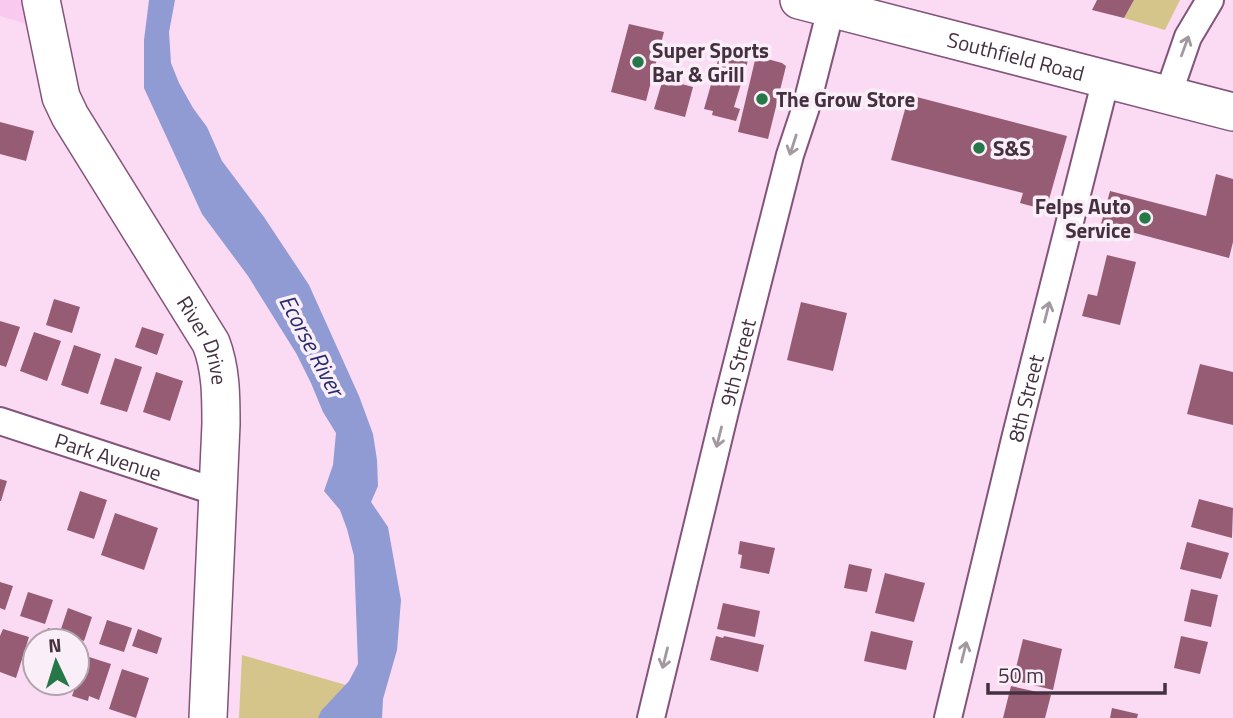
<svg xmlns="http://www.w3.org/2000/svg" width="1233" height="718" viewBox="0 0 1233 718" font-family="'Titillium Web',sans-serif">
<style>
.built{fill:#f9c9ef}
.green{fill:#d6c58b}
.water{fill:#8f9bd2}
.building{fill:#965c74}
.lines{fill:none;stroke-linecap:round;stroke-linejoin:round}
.street-casing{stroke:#83547a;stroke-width:30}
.secondary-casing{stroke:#83547a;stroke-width:40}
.street{stroke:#fff;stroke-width:26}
.secondary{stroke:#fff;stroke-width:37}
.oneway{stroke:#a298a0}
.poi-dot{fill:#277849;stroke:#faeff8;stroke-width:2.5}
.labels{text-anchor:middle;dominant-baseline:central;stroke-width:7;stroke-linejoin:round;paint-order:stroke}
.poi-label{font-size:21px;font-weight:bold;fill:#453040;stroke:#faeff8;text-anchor:start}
.street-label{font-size:21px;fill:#453040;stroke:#faeff8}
.water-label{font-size:23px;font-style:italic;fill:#262d6e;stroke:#faeff8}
</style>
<rect width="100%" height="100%" fill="#fbdaf4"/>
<!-- built -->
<path class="built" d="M0 0H41L46 30 0 16Z"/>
<!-- green -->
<path class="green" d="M1134 0H1180L1165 30 1124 18Z
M242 655 367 691 360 718H239Z"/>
<!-- water -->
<path class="water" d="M149 0H175L169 32 171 63 179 83 193 108 207 127 222 161 264 217 309 285 359 396 373 434 377 460 378 486 371 502 388 527 401 600 397 650 383 699 382 718H318L321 711 349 681 358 664 354 556 347 529 340 510 324 491 333 465 336 433 323 412 311 383 296 353 248 276 202 214 144 88V40Z"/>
<!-- building -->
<path class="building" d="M1097 0H1134L1124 18 1092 10Z
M629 24 664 32 646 101 611 92Z
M725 50 749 57 734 107 740 109 736 121 712 115 713 111 704 109 718 60 722 61Z
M756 56 782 63 786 66 768 139 738 132Z
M663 79 693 87 685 117 654 109Z
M909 95 1067 136 1046 210 1020 203 1023 193 891 160Z
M0 122 34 131 26 161 0 154Z
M1216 174 1233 179V242L1229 258 1101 224 1110 191 1206 216Z
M1107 255 1136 262 1120 325 1082 316 1088 294 1097 296Z
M54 299 80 307 72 333 46 325Z
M801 302 847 313 833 371 787 360Z
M0 321 20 327 6 367 0 365Z
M142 327 164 334 157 355 135 347Z
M34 332 61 341 47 381 20 371Z
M74 345 101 354 88 394 61 385Z
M115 358 142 367 127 412 100 404Z
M1200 364 1233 372V425L1187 414Z
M156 372 183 381 170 421 143 412Z
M0 479 7 481 1 501H0Z
M80 491 107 500 94 539 67 530Z
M1199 499 1233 508 1232 538 1191 527Z
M115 513 158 528 144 570 101 555Z
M740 541 775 548 769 574 740 568 742 555 738 554Z
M1187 542 1229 553 1221 579 1180 569Z
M849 564 872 569 867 592 844 588Z
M885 573 925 583 914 622 875 613Z
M0 582 13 586 5 610 0 608Z
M1191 589 1218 595 1211 627 1184 621Z
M28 592 53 600 45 624 20 616Z
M723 603 760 611 755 637 717 629Z
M68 608 92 617 84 641 60 632Z
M107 620 132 628 124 652 99 644Z
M48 628 60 632 57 641H43Z
M3 629 29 637 16 678 0 672V636Z
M138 629 162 638 157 654 132 646Z
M871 631 913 641 906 670 864 661Z
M716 636 723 638 724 636 764 645 758 672 710 660Z
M1181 636 1208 642 1200 674 1174 668Z
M1023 639 1062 649 1053 690 1013 680Z
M86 656 111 664 99 700 89 696 88 701 72 696Z
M35 667V683H60L57 692 29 682Z
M122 669 149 678 136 718 109 709Z
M1011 686 1051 695 1045 718H1003Z
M1112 708 1138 714 1137 718H1110Z"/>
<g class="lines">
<defs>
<g id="street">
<path d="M1168 95 1188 37 1210 0"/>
<path id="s1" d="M0 421 217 492"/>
<path id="s2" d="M651 718 727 403 790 155 806 107 831 9"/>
<path id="s3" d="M948 718 1016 435 1106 79"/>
</g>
<g id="secondary">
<path id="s4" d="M41 0 61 97 70 116 211 343C221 369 221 396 221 424L208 718"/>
<path id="s5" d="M799 0 1233 112"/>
</g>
</defs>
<!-- street casing -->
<use href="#street" class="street-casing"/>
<!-- secondary casing -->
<use href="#secondary" class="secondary-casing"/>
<!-- street -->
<use href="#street" class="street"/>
<!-- secondary -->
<use href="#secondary" class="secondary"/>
</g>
<!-- one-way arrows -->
<defs><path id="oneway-shaft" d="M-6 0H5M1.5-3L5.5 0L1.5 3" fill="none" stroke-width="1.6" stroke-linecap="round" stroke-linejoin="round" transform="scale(1.75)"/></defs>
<g class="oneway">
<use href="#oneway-shaft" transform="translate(1185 46) rotate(-70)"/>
<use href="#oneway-shaft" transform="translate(793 145) rotate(108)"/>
<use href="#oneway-shaft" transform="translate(1047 312) rotate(-76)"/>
<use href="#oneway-shaft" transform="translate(719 437) rotate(104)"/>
<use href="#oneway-shaft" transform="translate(964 652) rotate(-76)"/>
<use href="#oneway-shaft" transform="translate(665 658) rotate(104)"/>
</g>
<!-- markers -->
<g class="poi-dot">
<circle cx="638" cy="62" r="7"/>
<circle cx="762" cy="99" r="7"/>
<circle cx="979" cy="148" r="7"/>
<circle cx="1145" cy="218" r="7"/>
</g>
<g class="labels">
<!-- poi labels -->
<g class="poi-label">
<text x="652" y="50">Super Sports<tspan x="652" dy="24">Bar &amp; Grill</tspan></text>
<text x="776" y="99">The Grow Store</text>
<text x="993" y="148">S&amp;S</text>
<text x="1131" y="206" text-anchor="end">Felps Auto<tspan x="1131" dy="24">Service</tspan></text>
</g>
<!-- street labels -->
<g class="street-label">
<text stroke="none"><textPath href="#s5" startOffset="224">Southfield Road</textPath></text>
<text stroke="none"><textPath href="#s4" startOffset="382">River Drive</textPath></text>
<text stroke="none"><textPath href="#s2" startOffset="366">9th Street</textPath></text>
<text stroke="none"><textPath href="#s3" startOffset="329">8th Street</textPath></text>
<text stroke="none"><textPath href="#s1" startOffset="114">Park Avenue</textPath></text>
</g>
<!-- water labels -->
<g class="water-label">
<text transform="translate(312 345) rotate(62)">Ecorse River</text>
</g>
</g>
<!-- north arrow -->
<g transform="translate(56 662) rotate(356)"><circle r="33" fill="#faeff8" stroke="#b2a3ae" stroke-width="2"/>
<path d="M0-5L12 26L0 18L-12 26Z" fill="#277849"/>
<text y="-10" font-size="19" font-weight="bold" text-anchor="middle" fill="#453040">N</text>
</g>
<!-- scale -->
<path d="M988 683v10h177v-10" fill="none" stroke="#453040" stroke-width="3.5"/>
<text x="998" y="683" font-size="21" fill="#453040" stroke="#faeff8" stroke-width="5" paint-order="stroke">50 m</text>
</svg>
